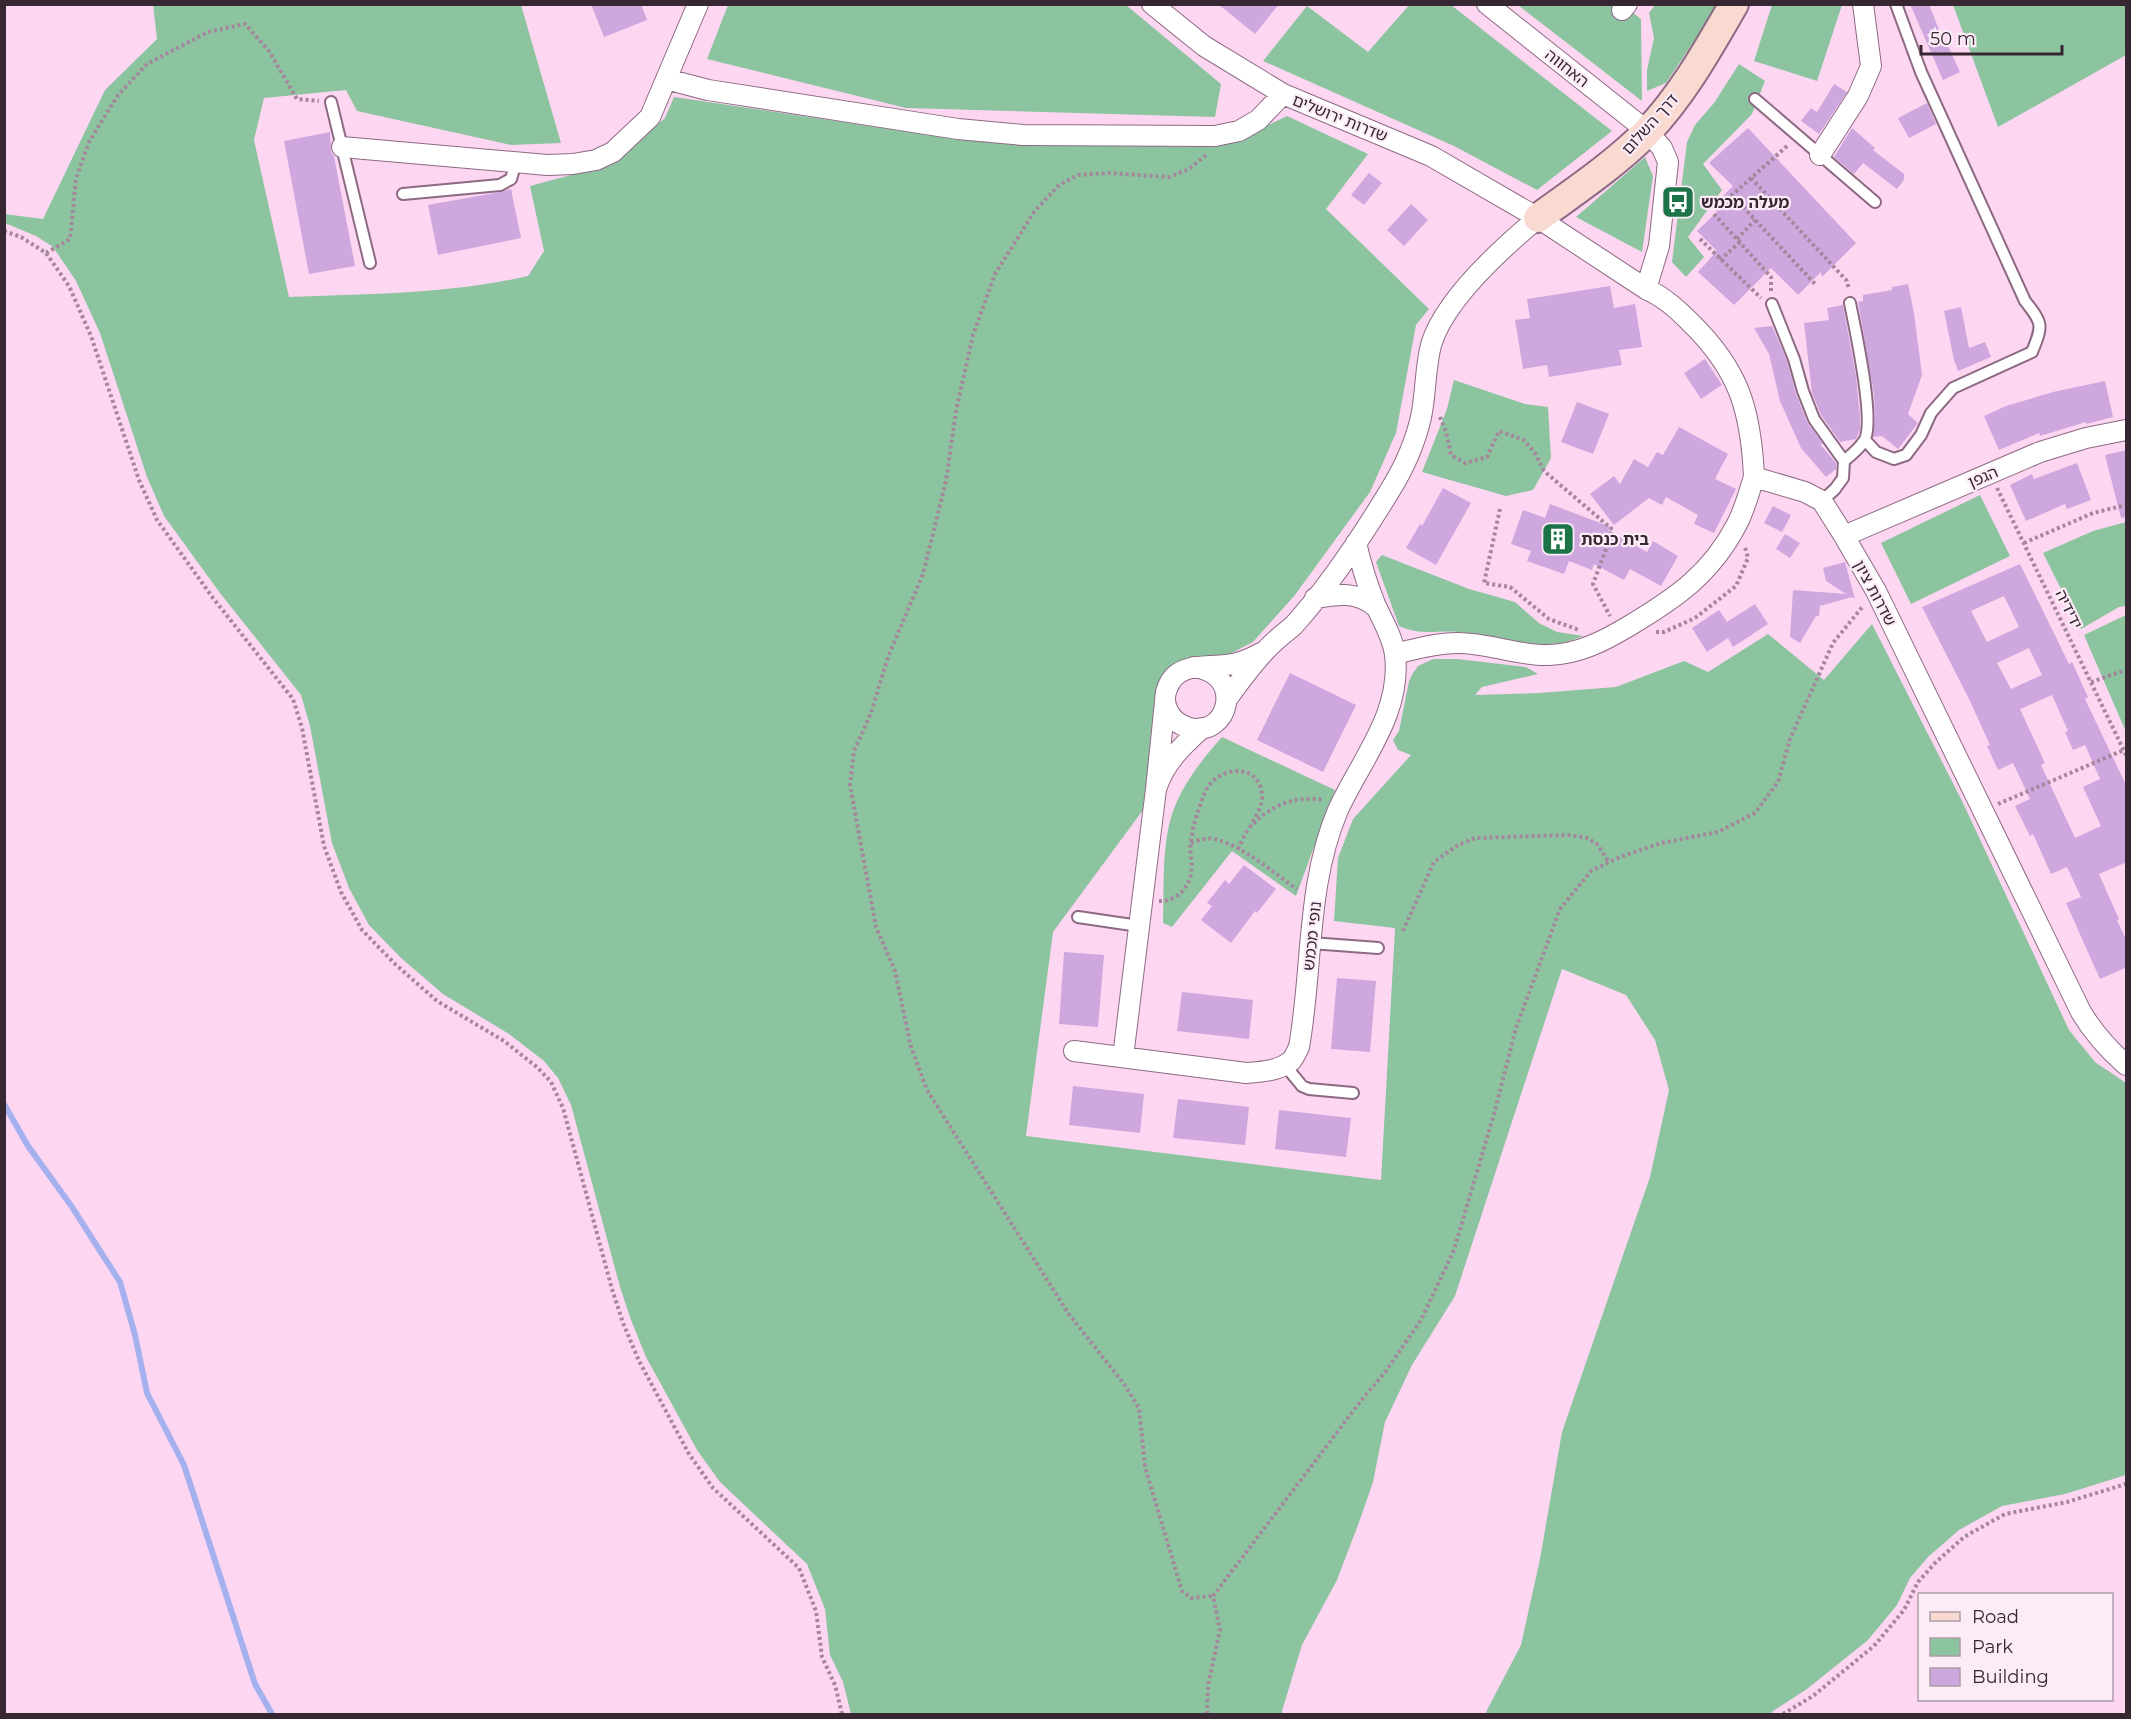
<svg xmlns="http://www.w3.org/2000/svg" width="2131" height="1719" viewBox="0 0 2131 1719" font-family="Montserrat,'Noto Sans Hebrew',sans-serif">
<style>
.green{fill:#8cc4a0}
.lines{fill:none;stroke-linecap:round;stroke-linejoin:round}
.stream{stroke:#a5b0ee;stroke-width:6}
.building{fill:#cfa7df;fill-rule:evenodd}
.lane-casing{stroke:#8d6a84;stroke-width:14}
.street-casing{stroke:#8d6a84;stroke-width:22}
.secondary-casing{stroke:#8d6a84;stroke-width:32}
.path{stroke:#a4879c;stroke-width:4;stroke-dasharray:3 3;stroke-linecap:butt}
.lane{stroke:#fff;stroke-width:10}
.street{stroke:#fff;stroke-width:20}
.secondary{stroke:#f8dad1;stroke-width:28}
.labels{text-anchor:middle;dominant-baseline:central;stroke-width:4.5;stroke-linejoin:round;paint-order:stroke}
.street-label{font-size:16px;fill:#362732;stroke:#fcecf7}
.poi-label{font-size:16px;font-weight:bold;fill:#362732;stroke:#fcecf7;text-anchor:start}
</style>
<rect width="100%" height="100%" fill="#fdd6f2"/>
<!-- green -->
<path class="green" d="M153 4 521 5 561 143 511 145 357 111 346 90 264 98 254 140 289 297C369 294 449 294 528 276L544 251 530 186 612 164 665 118 674 97 958 139 1188 147 1240 139 1287 116 1368 154 1326 209 1429 309 1416 325 1396 433 1370 492 1295 595 1253 642 1218 660 1198 659 1156 702 1143 810 1053 932 1026 1136 1381 1180 1395 928 1334 921 1338 858 1353 819 1411 755 1398 750 1393 740 1399 731 1409 681 1413 673 1418 666 1433 659H1457L1526 667 1538 674 1482 687 1475 695 1539 693 1616 687 1684 661 1708 672 1768 634 1824 680 1872 624 1963 803 2069 1030 2095 1062 2126 1083V1475L2065 1494 2002 1506 1959 1530 1928 1557 1910 1578 1897 1605 1868 1640 1807 1689 1773 1711 1770 1714H1486L1487 1710 1521 1645 1540 1559 1562 1432 1650 1177 1669 1090 1655 1040 1626 995 1562 969 1455 1296 1412 1365 1385 1422 1373 1482 1358 1525 1337 1580 1302 1645 1282 1711V1714H851L843 1682 830 1655 825 1609 807 1564 720 1482 697 1450 646 1357 631 1320 620 1287 571 1105 558 1078 544 1061 509 1034 443 994 401 958 369 925 349 888 332 843 310 726 301 695 220 593 164 516 147 477 100 333 76 281 53 247 36 236 5 223 4 214 43 219 105 90 157 39Z
M1410 4 1451 5 1612 131 1537 190 1454 146 1263 61 1307 6 1368 52Z
M1126 5 1221 84 1215 117 906 108 707 59 728 5Z
M1518 5H1623L1641 19 1642 101Z
M1655 5H1718L1666 83 1647 91V70L1654 38 1649 13Z
M1772 5H1842L1817 81 1754 61Z
M1953 5H2126V55L1998 127Z
M1739 64 1765 81 1752 114 1703 164 1722 190 1688 237 1704 257 1686 277 1672 262 1687 142 1695 125 1714 103Z
M1645 157 1653 176 1642 252 1576 217Z
M1454 380 1525 404 1548 407 1551 458 1533 490 1506 496 1422 472 1447 409Z
M1980 495 2010 556 1911 604 1881 543Z
M2126 522V606L2119 607 2081 629 2043 553 2093 531Z
M1382 555 1469 589 1515 602 1539 623 1557 632 1584 636C1577 638 1569 642 1561 643 1531 648 1491 635 1459 632 1436 630 1422 636 1399 626L1376 562Z
M2126 615V732L2084 635Z
M1222 737 1335 790 1296 896 1232 851 1172 927 1163 923C1164 891 1162 856 1169 825 1177 791 1199 763 1222 737Z"/>
<g class="lines">
<!-- stream -->
<path class="stream" d="M4 1104 28 1146 72 1207 120 1282 135 1335 147 1393 184 1465 255 1684 272 1714"/>
</g>
<!-- building -->
<path class="building" d="M591 4H641L647 20 604 37Z
M1218 4H1279L1255 34Z
M1910 4H1929L1943 40 1945 39 1960 72 1943 80Z
M1834 84 1847 92 1819 134 1801 121 1811 108 1817 112Z
M1927 103 1936 124 1909 138 1898 118Z
M1748 128 1856 243 1822 277 1821 272 1798 295 1771 268 1734 305 1698 272 1717 251 1697 231 1717 212 1712 207 1733 186 1709 163Z
M1852 128 1875 148 1873 150 1904 174V180L1897 189 1863 163 1854 174 1834 157Z
M330 132 331 152 334 156 355 266 309 274 284 141Z
M1369 173 1382 183 1364 205 1351 195Z
M511 189 521 238 438 255 428 205 501 192Z
M1411 204 1428 220 1404 246 1387 230Z
M1908 284 1914 313 1922 375 1908 414 1918 423 1898 449 1882 436 1873 437 1875 416 1874 395 1858 302 1863 301V295L1892 290V287Z
M1610 286 1614 308 1635 304 1642 347 1619 350 1622 365 1549 377 1547 365 1523 369 1515 320 1530 318 1527 299Z
M1843 305 1856 376 1860 416V430L1856 439 1840 442 1821 415 1812 393 1804 323 1829 320 1827 308Z
M1961 307 1969 348 1985 342 1991 357 1958 371 1954 360 1944 311Z
M1772 326 1787 361 1796 394 1807 422 1823 444H1820L1836 463V469L1826 477 1801 448 1780 401 1769 354 1754 328Z
M1705 359 1722 385 1701 399 1684 373Z
M2105 381 2113 417 2086 424V422L2040 436 2039 433 1999 450 1984 416 2006 406 2053 392Z
M1577 402 1609 414 1593 454 1561 442Z
M1679 427 1728 454 1715 479 1736 489 1714 533 1694 524 1698 515 1666 497 1662 505 1649 498 1614 525 1590 494 1614 476 1620 484 1634 459 1648 467 1657 452 1663 455Z
M2127 450V517L2121 518 2105 455Z
M2077 463 2091 500 2067 509 2065 504 2026 521 2010 485 2032 474 2034 479Z
M1443 488 1471 503 1436 565 1406 548 1420 524 1422 526Z
M1550 504 1611 527 1608 530 1647 552 1653 541 1678 556 1661 586 1630 569 1624 580 1594 564 1592 570 1569 561 1564 574 1527 561 1531 551 1511 544 1523 510 1545 518Z
M1773 506 1791 515 1782 532 1764 523Z
M1785 534 1800 543 1790 558 1776 549Z
M1845 562 1855 599 1852 597 1820 606 1819 616H1816L1800 643 1790 637 1793 590 1846 594 1826 581 1823 568Z
M2020 564 2069 664 2072 662 2088 697 2085 699 2127 787V862L2099 874 2119 919 2117 920 2127 942V967L2100 979 2066 903 2081 897 2067 867 2051 874 2033 834 2030 836 2015 806 2030 799 2013 763 1998 770 1987 746 1990 745 1969 699 1922 607ZM2004 596 2019 627 1987 642 1971 611ZM2029 648 2042 675 2011 689 1997 663ZM2052 695 2068 731 2065 732 2073 750 2085 745 2100 779 2083 787 2101 826 2075 838 2041 765 2045 763 2020 709Z
M1755 604 1768 624 1733 647 1728 638 1707 652 1692 628 1719 610 1727 622Z
M1290 673 1356 705 1323 772 1257 740Z
M1244 865 1276 889 1257 913 1255 911 1231 943 1201 920 1212 906 1207 903 1225 880 1229 884Z
M1064 952 1104 955 1098 1027 1059 1024Z
M1337 978 1376 981 1370 1052 1331 1049Z
M1182 992 1253 1000 1249 1039 1177 1031Z
M1073 1086 1144 1094 1140 1133 1069 1125Z
M1178 1099 1249 1107 1245 1145 1173 1138Z
M1279 1110 1351 1118 1346 1157 1275 1149Z"/>
<g class="lines">
<defs>
<path id="lane" d="M1755 99 1875 202
M331 102 370 263
M403 194 500 185 511 179 516 162
M1772 304 1794 359 1803 391 1814 419 1844 461 1843 478 1835 489 1822 501
M1865 440 1876 452 1894 459 1906 455 1921 435 1931 413 1953 388 2032 352C2043 325 2043 324 2025 301L1921 72 1896 4
M1844 461C1851 455 1859 449 1864 441 1876 423 1855 328 1850 303
M1078 917 1139 926
M1311 943 1378 948
M1284 1064 1302 1086 1309 1089 1353 1093"/>
<path id="street" d="M1152 4 1204 46 1283 94 1431 156 1538 218 1646 289C1664 297 1677 309 1691 323 1739 370 1751 410 1754 477L1805 492 1822 501 1844 536 1876 591 2081 1012C2093 1032 2108 1049 2126 1065
M1487 4 1647 131 1662 148 1668 162 1659 246 1646 289
M1622 10 1627 4
M666 79 708 90 958 129 1023 135 1215 136 1239 131 1258 120 1283 94
M342 147 547 165 573 164 596 160 613 152 650 117 698 4
M1820 155 1858 96 1871 66 1863 4
M1844 536 2040 452 2086 438 2126 430
M1315 598C1338 594 1358 591 1377 608
M1395 654C1415 649 1437 643 1458 643 1489 643 1518 656 1549 655 1579 654 1604 641 1629 626 1676 598 1711 574 1737 524 1745 509 1749 492 1754 477
M1194 667C1245 673 1230 738 1189 728 1180 725 1172 720 1168 711 1165 705 1164 696 1167 689 1176 662 1204 668 1226 665 1238 664 1250 659 1261 653
M1227 699C1240 681 1252 664 1267 649 1275 640 1285 633 1294 625 1330 585 1361 538 1389 492 1404 468 1415 444 1421 417 1426 394 1425 368 1431 345 1444 300 1502 248 1538 218
M1165 702 1156 789C1165 762 1182 746 1202 728
M1074 1051 1246 1073C1260 1072 1279 1071 1291 1061 1294 1058 1297 1051 1299 1047 1313 969 1306 885 1338 810 1361 760 1402 713 1395 655 1393 637 1382 620 1375 604 1367 584 1361 564 1356 543
M1123 1057 1156 789"/>
<path id="secondary" d="M1538 218C1575 191 1614 165 1646 133 1682 96 1708 49 1734 4"/>
</defs>
<!-- lane casing -->
<use href="#lane" class="lane-casing"/>
<!-- street casing -->
<use href="#street" class="street-casing"/>
<!-- secondary casing -->
<use href="#secondary" class="secondary-casing"/>
<!-- path -->
<path class="path" d="M1787 146 1732 195 1816 285
M1206 155 1189 169 1169 177 1108 173 1078 175 1058 186 1034 212 995 274 973 335 956 411 946 481 923 574 888 657 871 713 854 751 850 785 876 927 895 971 911 1047 927 1090 1068 1313 1124 1384 1139 1408 1145 1467 1182 1591 1191 1598 1213 1596
M1751 178 1847 281 1849 290
M1714 214 1771 277V293
M4 231 21 237 46 253 69 286 91 336 139 480 157 520 213 598 293 699 302 728 324 846 341 892 362 930 395 964 437 1001 504 1041 538 1068 551 1082 563 1108 612 1289 623 1323 639 1361 689 1454 713 1488 799 1568 816 1611 822 1657 835 1685 842 1714
M1700 239 1761 298
M1737 239 1755 220
M46 253 70 239 76 179 89 142 118 95 147 64 208 32 245 24 269 51 297 99 319 101
M1720 260 1740 242
M1440 417 1446 432 1451 455 1465 463 1487 457 1499 431 1524 440 1535 453 1544 471 1613 530 1593 584 1610 616
M1997 488 2126 755
M1500 509 1484 583 1510 587 1549 619 1579 630
M2024 543 2093 513 2126 505
M1656 632H1664L1695 618 1736 586 1748 558 1745 547
M2091 682 2126 670
M1998 804 2124 750
M1191 843C1199 840 1207 837 1215 839 1243 846 1274 873 1297 889
M1238 849C1242 841 1246 830 1253 824 1272 805 1296 795 1323 800
M1159 901C1175 902 1188 889 1191 874 1193 863 1189 852 1191 841 1193 824 1199 808 1205 792 1217 766 1259 761 1262 795 1263 805 1256 816 1251 825
M1403 931 1434 862 1458 845 1475 838 1568 835 1587 838 1597 844 1609 862
M1207 1714 1208 1685 1220 1630 1213 1596 1360 1402 1386 1371 1421 1320 1454 1250 1494 1114 1516 1028 1560 909 1591 871 1620 857 1661 843 1718 832 1755 813 1778 782 1790 739 1833 643 1863 606
M1783 1714 1813 1696 1874 1646 1904 1610 1918 1582 1935 1563 1964 1537 2005 1514 2067 1502 2126 1484"/>
<!-- lane -->
<use href="#lane" class="lane"/>
<!-- street -->
<use href="#street" class="street"/>
<!-- secondary -->
<use href="#secondary" class="secondary"/>
</g>
<!-- icons -->
<defs>
<symbol id="bus-square" viewBox="-11 -11 22 22"><rect x="-9" y="-9" width="18" height="18" rx="4" fill="#1b7347" stroke="#fcecf7"/><path d="M-5-6H5V4H4V6H2V4H-2V6H-4V4H-5ZM-3.5-4V0h7V-4ZM-3.5 1.2v1.5H-2V1.2ZM2 1.2v1.5H3.5V1.2Z" fill="#fff"/></symbol>
<symbol id="building-square" viewBox="-11 -11 22 22"><rect x="-9" y="-9" width="18" height="18" rx="4" fill="#1b7347" stroke="#fcecf7"/><path d="M-4-6H4V6H1V3H-1V6H-4ZM-2.5-4.3h1.7v1.8h-1.7ZM.8-4.3h1.7v1.8H.8ZM-2.5-1h1.7V.8h-1.7ZM.8-1h1.7V.8H.8Z" fill="#fff"/></symbol>
</defs>
<g fill-rule="evenodd">
<use href="#bus-square" x="1659" y="183" width="38" height="38"/>
<use href="#building-square" x="1539" y="520" width="38" height="38"/>
</g>
<g class="labels">
<!-- street labels -->
<g class="street-label">
<text transform="translate(1567 68) rotate(38)">האחווה</text>
<text transform="translate(1340 118) rotate(22)">שדרות ירושלים</text>
<text transform="translate(1650 124) rotate(-48)">דרך השלום</text>
<text transform="translate(1983 477) rotate(-23)">הגפן</text>
<text transform="translate(1875 593) rotate(62)">שדרות ציון</text>
<text transform="translate(2069 609) rotate(64)">ידידיה</text>
<text transform="translate(1312 936) rotate(-84)">נופי מכמש</text>
</g>
<!-- poi labels -->
<g class="poi-label">
<text x="1701" y="202">מעלה מכמש</text>
<text x="1581" y="539">בית כנסת</text>
</g>
</g>
<!-- border -->
<rect width="2131" height="1719" fill="none" stroke="#362732" stroke-width="12"/>
<!-- legend -->
<rect x="1918" y="1593" width="195" height="108" fill="#fcecf7" stroke="#ad9da8" stroke-width="1.5"/>
<rect x="1930" y="1612" width="30" height="9" fill="#f8dad1" stroke="#ad9da8" stroke-width="1.5"/>
<text x="1972" y="1623" font-size="18" fill="#362732">Road</text>
<rect x="1930" y="1638" width="30" height="18" fill="#8cc4a0" stroke="#ad9da8" stroke-width="1.5"/>
<text x="1972" y="1653" font-size="18" fill="#362732">Park</text>
<rect x="1930" y="1668" width="30" height="18" fill="#cfa7df" stroke="#ad9da8" stroke-width="1.5"/>
<text x="1972" y="1683" font-size="18" fill="#362732">Building</text>
<!-- scale -->
<path d="M1921 45v9h141v-9" fill="none" stroke="#362732" stroke-width="3"/>
<text x="1930" y="45" font-size="18" fill="#362732" stroke="#fcecf7" stroke-width="4.5" paint-order="stroke">50 m</text>
</svg>
